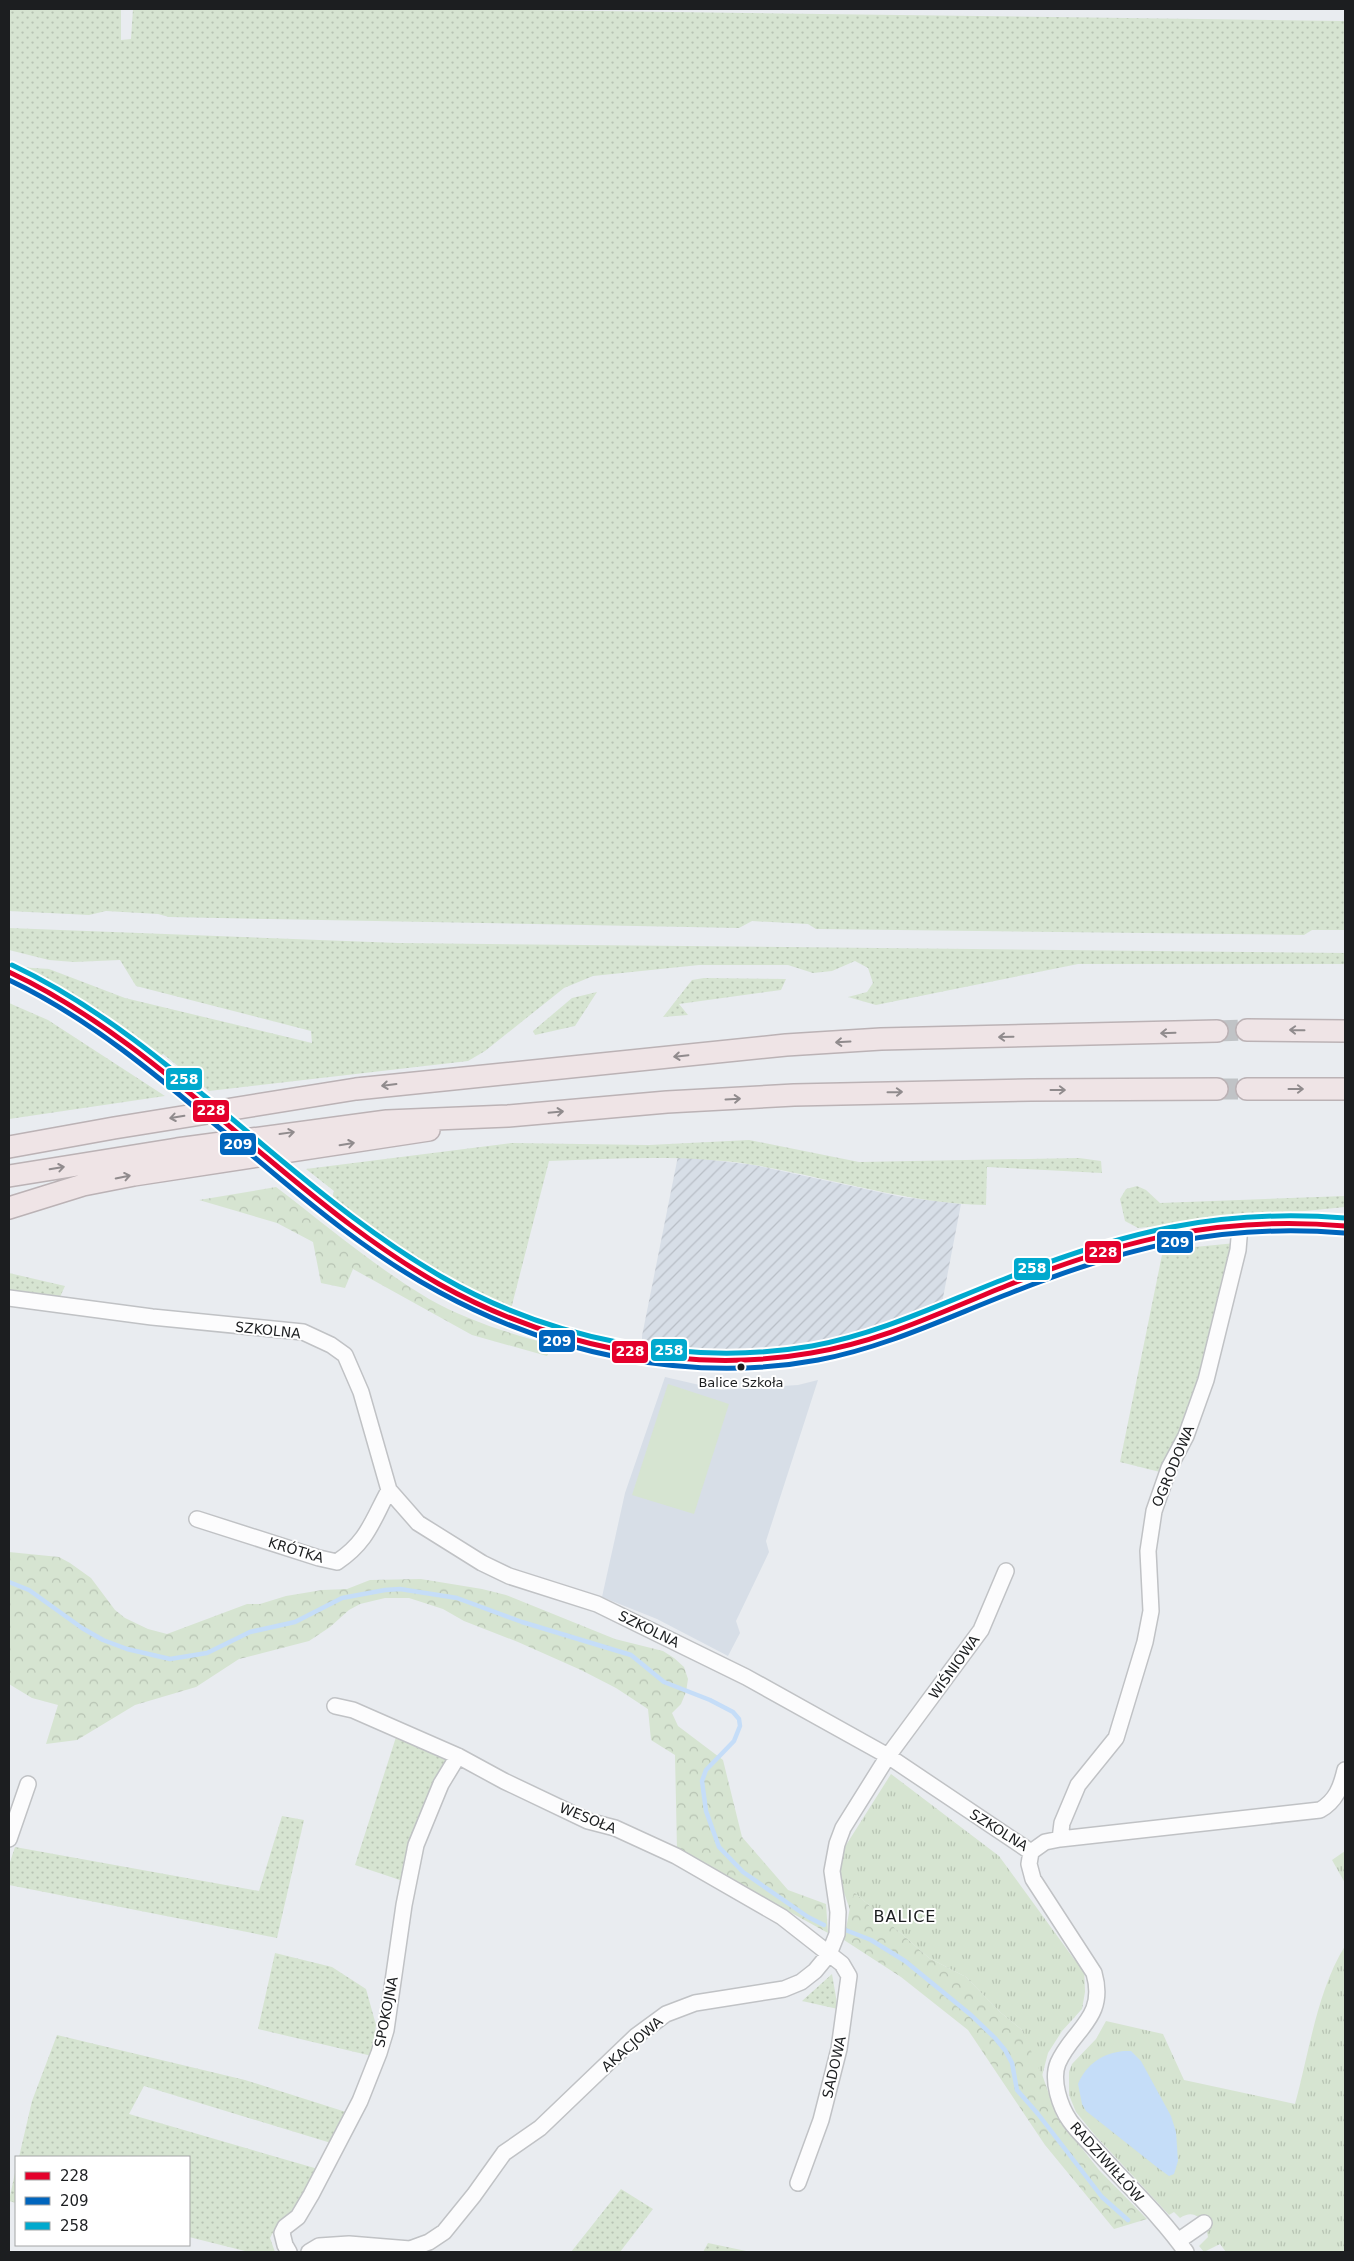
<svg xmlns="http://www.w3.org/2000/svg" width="1354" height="2261" viewBox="0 0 1354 2261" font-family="'DejaVu Sans',sans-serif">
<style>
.built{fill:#d7dee7}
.industrial{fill:url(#industrial-furrows)}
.grass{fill:url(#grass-dots)}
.forest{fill:url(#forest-crowns)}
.park{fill:url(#park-tufts)}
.pitch{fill:#d6e4d1}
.water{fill:#c5ddf8}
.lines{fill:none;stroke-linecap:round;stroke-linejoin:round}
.stream{stroke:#c5ddf8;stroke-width:4.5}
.highway-tunnel{stroke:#c0c3c6;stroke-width:21;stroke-dasharray:21 11;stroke-linecap:butt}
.minor-casing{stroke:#c0c2c5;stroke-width:18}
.highway-casing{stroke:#bbb2b5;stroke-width:24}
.minor{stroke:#fcfcfd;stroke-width:15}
.highway{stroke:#efe4e6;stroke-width:21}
.minor-bridge-casing{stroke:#c0c2c5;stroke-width:18;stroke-linecap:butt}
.minor-bridge{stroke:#fcfcfd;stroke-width:15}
.bus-1-casing{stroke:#fff;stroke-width:9}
.bus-2-casing{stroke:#fff;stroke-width:9}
.bus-3-casing{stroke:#fff;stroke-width:9}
.bus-1{stroke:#e4002b;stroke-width:5}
.bus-2{stroke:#0065bd;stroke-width:5}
.bus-3{stroke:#00a9ce;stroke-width:5}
.oneway{stroke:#908b8d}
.bus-dot{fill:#1c1e20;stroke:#fff;stroke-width:2}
.labels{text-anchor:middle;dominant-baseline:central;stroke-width:4;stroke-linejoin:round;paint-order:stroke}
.bus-label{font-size:13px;fill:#1c1e20;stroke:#fff}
.street-label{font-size:14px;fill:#1c1e20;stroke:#fff}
.quarter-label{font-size:16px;letter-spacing:1px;fill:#1c1e20;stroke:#fff}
.line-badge{stroke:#fff;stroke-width:2}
.badge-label{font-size:14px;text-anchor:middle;font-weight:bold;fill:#fff}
</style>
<defs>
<pattern id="industrial-furrows" width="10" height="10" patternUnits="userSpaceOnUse" patternTransform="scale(1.25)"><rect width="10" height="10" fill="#d7dee7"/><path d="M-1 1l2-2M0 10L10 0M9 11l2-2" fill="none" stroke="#b8bec6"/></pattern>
<pattern id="grass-dots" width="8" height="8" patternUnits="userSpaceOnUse" patternTransform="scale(1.25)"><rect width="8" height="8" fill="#d6e4d1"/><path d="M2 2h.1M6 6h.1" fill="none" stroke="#b7c3b3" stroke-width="1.8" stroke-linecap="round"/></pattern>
<pattern id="forest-crowns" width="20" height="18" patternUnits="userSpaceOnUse" patternTransform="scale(1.25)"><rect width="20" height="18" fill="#d6e4d1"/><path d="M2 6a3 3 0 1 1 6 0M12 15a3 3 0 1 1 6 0" fill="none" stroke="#b7c3b3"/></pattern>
<pattern id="park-tufts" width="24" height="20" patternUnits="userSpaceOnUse" patternTransform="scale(1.25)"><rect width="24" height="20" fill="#d6e4d1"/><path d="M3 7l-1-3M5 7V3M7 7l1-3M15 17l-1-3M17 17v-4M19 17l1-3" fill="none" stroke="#b7c3b3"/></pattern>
</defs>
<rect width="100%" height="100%" fill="#e9ecf0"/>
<!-- built -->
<path class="built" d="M665 1377 721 1390 798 1385 818 1380 766 1541 769 1552 736 1621 740 1633 728 1656 657 1619 602 1597 625 1493Z"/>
<!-- industrial -->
<path class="industrial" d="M678 1156 754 1165 902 1197 961 1204 942 1303 867 1334 769 1351 642 1348V1336Z"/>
<!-- grass -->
<path class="grass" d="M9 9H121V40L131 39 133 9H455L1345 21V930H1312L1304 935 816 929 808 924 752 921 739 928 169 917 158 914 106 911 89 915 9 911Z
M9 928 398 943 1345 953V964H1078L876 1005 848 997 867 992 873 983 868 968 855 961 832 971 813 973 788 965H699L593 976 564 988 485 1051 468 1061 209 1091 163 1054 159 1057 79 999 18 967 49 969 125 998 312 1043 311 1031 136 986 120 960 74 962 49 960 9 950Z
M704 978 786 979 781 990 679 1004 688 1015 663 1017 692 980Z
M597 992 575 1026 535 1035 533 1031 572 998Z
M9 1003 48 1020 165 1096 9 1119Z
M749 1140 859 1162 1079 1158 1101 1161 1102 1173 987 1167 986 1205C906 1203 832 1178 754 1165 685 1154 618 1159 549 1161L511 1309 458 1288 408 1255 332 1199 334 1191 306 1169 511 1143 649 1145Z
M1137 1186 1146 1190 1160 1203 1345 1196V1207L1138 1228 1125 1221 1120 1199 1126 1189Z
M1236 1243 1197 1397 1160 1472 1120 1462 1163 1250Z
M9 1273 65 1286 59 1299 9 1292Z
M397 1734 449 1758 415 1833 400 1880 355 1865Z
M282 1816 304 1820 277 1938 9 1885V1865L15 1847 259 1891Z
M275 1953 332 1967 366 1989 376 2025 372 2056 258 2029Z
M832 1974 838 2009 802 2001Z
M57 2035 245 2080 349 2113 331 2143 144 2086 129 2114 318 2169 294 2212 278 2223 270 2238 275 2252H249L189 2237V2157H19L32 2101Z
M16 2168V2203L9 2201Z
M621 2189 653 2209 620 2252H571Z
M708 2243 751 2252H703Z"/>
<!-- forest -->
<path class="forest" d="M276 1187C326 1225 375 1267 429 1299 468 1321 511 1334 553 1345L547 1356 472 1335 353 1269 345 1288 321 1283 313 1242 277 1223 199 1200Z
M9 1552 59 1557 70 1563 91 1578 115 1610 125 1618 148 1629 167 1634 247 1604H260L286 1596 322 1590 347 1589 370 1580 421 1579 482 1589 506 1595 615 1639 663 1651 674 1658 684 1667 688 1679 686 1692 681 1704 672 1713 678 1726 723 1760 742 1837 788 1890 826 1904 828 1933 677 1850 675 1755 651 1740 648 1709 616 1688 581 1670 518 1642 464 1621 443 1609 409 1598H385L360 1604 349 1610 330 1627 309 1641 239 1659 196 1687 135 1705 77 1740 46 1744 58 1705 32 1698 9 1684Z
M853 1891 929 1958 966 1977 1000 2012 1022 2030 1037 2060 1057 2117 1099 2170 1147 2219 1114 2229 1045 2145 968 2030 901 1977 844 1940Z"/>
<!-- park -->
<path class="park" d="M891 1774 999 1856 1074 1959 1084 1966 1085 1992 1082 2009 1062 2031 1048 2053 1042 2076 1022 2030 1000 2012 966 1977 929 1958 854 1892 850 1910 839 1878 841 1853Z
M1345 1851V1883L1332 1860Z
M1345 1946V2252H1226L1220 2244 1204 2252 1199 2246 1208 2237C1206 2222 1196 2207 1180 2218L1174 2212 1169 2215 1094 2134 1076 2112 1069 2095V2072L1072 2064 1096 2039 1106 2021 1163 2034 1184 2080 1295 2104C1309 2053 1317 1991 1345 1946Z"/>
<!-- pitch -->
<path class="pitch" d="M668 1384 729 1404 694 1514 632 1495Z"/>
<!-- water -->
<path class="water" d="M1124 2051H1131L1141 2061 1171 2116 1176 2132 1178 2161 1174 2174 1169 2176 1158 2168 1086 2111 1082 2104 1078 2084C1086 2064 1103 2053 1124 2051Z"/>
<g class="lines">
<!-- stream -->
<path class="stream" d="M9 1582 29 1590 82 1628 103 1640 127 1649 170 1659 207 1653 250 1632 295 1622 342 1598 385 1590 400 1589 457 1598 522 1622 631 1655 664 1682 710 1700 733 1712 739 1719 740 1726 734 1741 706 1770 702 1781 706 1811 719 1847 743 1872 808 1917 824 1925
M843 1929 871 1940 905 1961 971 2015 995 2038 1005 2050 1012 2063 1017 2090 1038 2114 1102 2197 1128 2220"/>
<!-- highway-tunnel -->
<path class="highway-tunnel" d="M1217 1031 1247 1030
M1217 1089H1247"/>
<defs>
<path id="minor" d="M9 972C63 994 108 1029 153 1065
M308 1191C347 1221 386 1254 429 1278 576 1361 755 1388 914 1326 981 1300 1046 1269 1115 1247 1174 1227 1283 1218 1345 1226
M9 1298 152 1317 303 1332 331 1345 345 1355 361 1392 389 1490 418 1523 482 1563 509 1576 597 1604 746 1677 888 1756 1031 1852
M197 1519 319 1558 337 1562C368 1541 372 1521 389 1490
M335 1706 353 1710 458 1756 504 1781 588 1821 615 1828 676 1856 782 1917 842 1964 849 1976 839 2049 821 2120 798 2183
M9 1839 28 1784
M1060 1839 1062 1823 1078 1785 1116 1738 1145 1642 1151 1611 1148 1551 1154 1511 1169 1468 1186 1436 1206 1380 1238 1250 1240 1226
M1031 1852 1029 1864 1033 1879 1094 1973C1107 2018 1073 2029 1058 2063 1051 2080 1060 2107 1070 2121 1077 2131 1087 2140 1095 2149 1125 2183 1160 2215 1186 2252
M1031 1852 1045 1842 1060 1839 1320 1810C1336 1801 1341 1787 1345 1770
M1178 2241 1204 2223
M289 2252 285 2245 282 2233 285 2227 298 2217 311 2195 360 2101 379 2053 386 2030 404 1905 416 1845 441 1784 458 1756
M309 2252 319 2246 349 2244 410 2249 429 2242 444 2232 474 2195 504 2153 540 2128 636 2036 666 2014 695 2003 784 1989 801 1982 815 1971 829 1954 837 1934 838 1912 832 1871 837 1844 843 1828 888 1756 981 1630 1006 1571"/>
<path id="highway" d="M1247 1030 1345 1031
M1247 1089H1345
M9 1147 114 1128 356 1089 786 1045 881 1039 1217 1031
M9 1176 177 1149 387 1121 508 1116 667 1102 794 1095 1031 1090 1217 1089
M9 1208 83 1185 134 1175 429 1130"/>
</defs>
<!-- minor casing -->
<use href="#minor" class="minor-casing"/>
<!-- highway casing -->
<use href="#highway" class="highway-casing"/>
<!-- minor -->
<use href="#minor" class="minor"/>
<!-- highway -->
<use href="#highway" class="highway"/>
<defs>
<path id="minor-bridge" d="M153 1065 308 1191"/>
</defs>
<!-- minor-bridge casing -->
<use href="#minor-bridge" class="minor-bridge-casing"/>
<!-- minor-bridge -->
<use href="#minor-bridge" class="minor-bridge"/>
<defs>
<path id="bus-1" d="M9 972C105 1017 186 1090 266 1157 321 1203 377 1249 439 1284 550 1346 686 1375 811 1353 881 1342 941 1312 1006 1286 1122 1240 1219 1215 1345 1226"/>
<path id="bus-2" d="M9 980C100 1023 177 1093 254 1157 312 1206 372 1256 439 1292 553 1354 689 1384 818 1360 887 1347 948 1317 1013 1292 1127 1247 1220 1223 1344 1233"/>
<path id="bus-3" d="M12 965C108 1010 189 1083 269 1150 324 1196 380 1241 442 1277 551 1340 688 1367 812 1346 882 1333 942 1303 1007 1278 1123 1232 1219 1208 1345 1218"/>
</defs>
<!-- bus-1 casing -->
<use href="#bus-1" class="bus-1-casing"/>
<!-- bus-2 casing -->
<use href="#bus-2" class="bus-2-casing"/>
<!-- bus-3 casing -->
<use href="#bus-3" class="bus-3-casing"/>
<!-- bus-1 -->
<use href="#bus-1" class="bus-1"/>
<!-- bus-2 -->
<use href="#bus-2" class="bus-2"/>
<!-- bus-3 -->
<use href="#bus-3" class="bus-3"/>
</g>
<!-- one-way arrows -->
<defs><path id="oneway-shaft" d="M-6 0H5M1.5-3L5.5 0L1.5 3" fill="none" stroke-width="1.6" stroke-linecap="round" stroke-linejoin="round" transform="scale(1.25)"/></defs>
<g class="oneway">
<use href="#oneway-shaft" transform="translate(1297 1030) rotate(-179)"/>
<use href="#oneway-shaft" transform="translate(1168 1033) rotate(178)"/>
<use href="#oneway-shaft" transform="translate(1006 1037) rotate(179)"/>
<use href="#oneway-shaft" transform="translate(843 1042) rotate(177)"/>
<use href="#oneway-shaft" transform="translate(681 1056) rotate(174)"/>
<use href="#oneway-shaft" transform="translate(389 1085) rotate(173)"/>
<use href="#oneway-shaft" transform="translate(1296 1089)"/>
<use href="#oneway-shaft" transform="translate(1058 1090)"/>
<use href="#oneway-shaft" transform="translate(895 1092) rotate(-1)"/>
<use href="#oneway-shaft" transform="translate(733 1099) rotate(-3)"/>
<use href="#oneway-shaft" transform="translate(556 1112) rotate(-5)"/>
<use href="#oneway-shaft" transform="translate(177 1117) rotate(171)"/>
<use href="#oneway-shaft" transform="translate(287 1133) rotate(-8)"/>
<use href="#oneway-shaft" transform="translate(347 1144) rotate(-9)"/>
<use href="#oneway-shaft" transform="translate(57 1168) rotate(-9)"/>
<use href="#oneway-shaft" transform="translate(123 1177) rotate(-11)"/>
</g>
<!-- markers -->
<circle class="bus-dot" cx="741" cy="1367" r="4.5"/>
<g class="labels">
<!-- bus labels -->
<g class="bus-label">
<text x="741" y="1382">Balice Szkoła</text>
</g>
<!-- street labels -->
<g class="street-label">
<text transform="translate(268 1330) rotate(6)">SZKOLNA</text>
<text transform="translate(1173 1466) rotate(-67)">OGRODOWA</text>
<text transform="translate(296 1550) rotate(17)">KRÓTKA</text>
<text transform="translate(649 1629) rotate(26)">SZKOLNA</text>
<text transform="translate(954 1667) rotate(-54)">WIŚNIOWA</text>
<text transform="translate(588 1818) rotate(22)">WESOŁA</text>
<text transform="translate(999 1830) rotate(32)">SZKOLNA</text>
<text transform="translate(386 2012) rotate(-79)">SPOKOJNA</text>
<text transform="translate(632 2044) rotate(-41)">AKACJOWA</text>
<text transform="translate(834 2067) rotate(-77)">SADOWA</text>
<text transform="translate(1107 2162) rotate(48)">RADZIWIŁŁÓW</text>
</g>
<!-- quarter labels -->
<g class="quarter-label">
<text x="905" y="1916">BALICE</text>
</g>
</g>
<g class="line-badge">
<rect x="165" y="1067" width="38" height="24" rx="5" fill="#00a9ce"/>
<rect x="192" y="1099" width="38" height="24" rx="5" fill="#e4002b"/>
<rect x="219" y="1132" width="38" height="24" rx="5" fill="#0065bd"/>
<rect x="1156" y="1230" width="38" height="24" rx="5" fill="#0065bd"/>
<rect x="1084" y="1240" width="38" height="24" rx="5" fill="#e4002b"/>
<rect x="1013" y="1257" width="38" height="24" rx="5" fill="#00a9ce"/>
<rect x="538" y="1329" width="38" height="24" rx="5" fill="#0065bd"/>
<rect x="650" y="1338" width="38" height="24" rx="5" fill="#00a9ce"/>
<rect x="611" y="1340" width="38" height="24" rx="5" fill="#e4002b"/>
</g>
<g class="badge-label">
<text x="184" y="1084">258</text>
<text x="211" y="1115">228</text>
<text x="238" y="1149">209</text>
<text x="1175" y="1247">209</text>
<text x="1103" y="1257">228</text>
<text x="1032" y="1273">258</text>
<text x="557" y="1346">209</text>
<text x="669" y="1355">258</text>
<text x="630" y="1356">228</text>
</g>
<!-- border -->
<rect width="1354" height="2261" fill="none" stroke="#1c1e20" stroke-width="20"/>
<!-- legend -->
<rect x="15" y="2156" width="175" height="90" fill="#ffffff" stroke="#a4a5a6"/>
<rect x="25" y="2172" width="25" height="8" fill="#e4002b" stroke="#a4a5a6"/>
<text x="60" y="2181" font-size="15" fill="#1c1e20">228</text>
<rect x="25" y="2197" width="25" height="8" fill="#0065bd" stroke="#a4a5a6"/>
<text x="60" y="2206" font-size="15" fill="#1c1e20">209</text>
<rect x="25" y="2222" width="25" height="8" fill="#00a9ce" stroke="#a4a5a6"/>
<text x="60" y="2231" font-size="15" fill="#1c1e20">258</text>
</svg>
